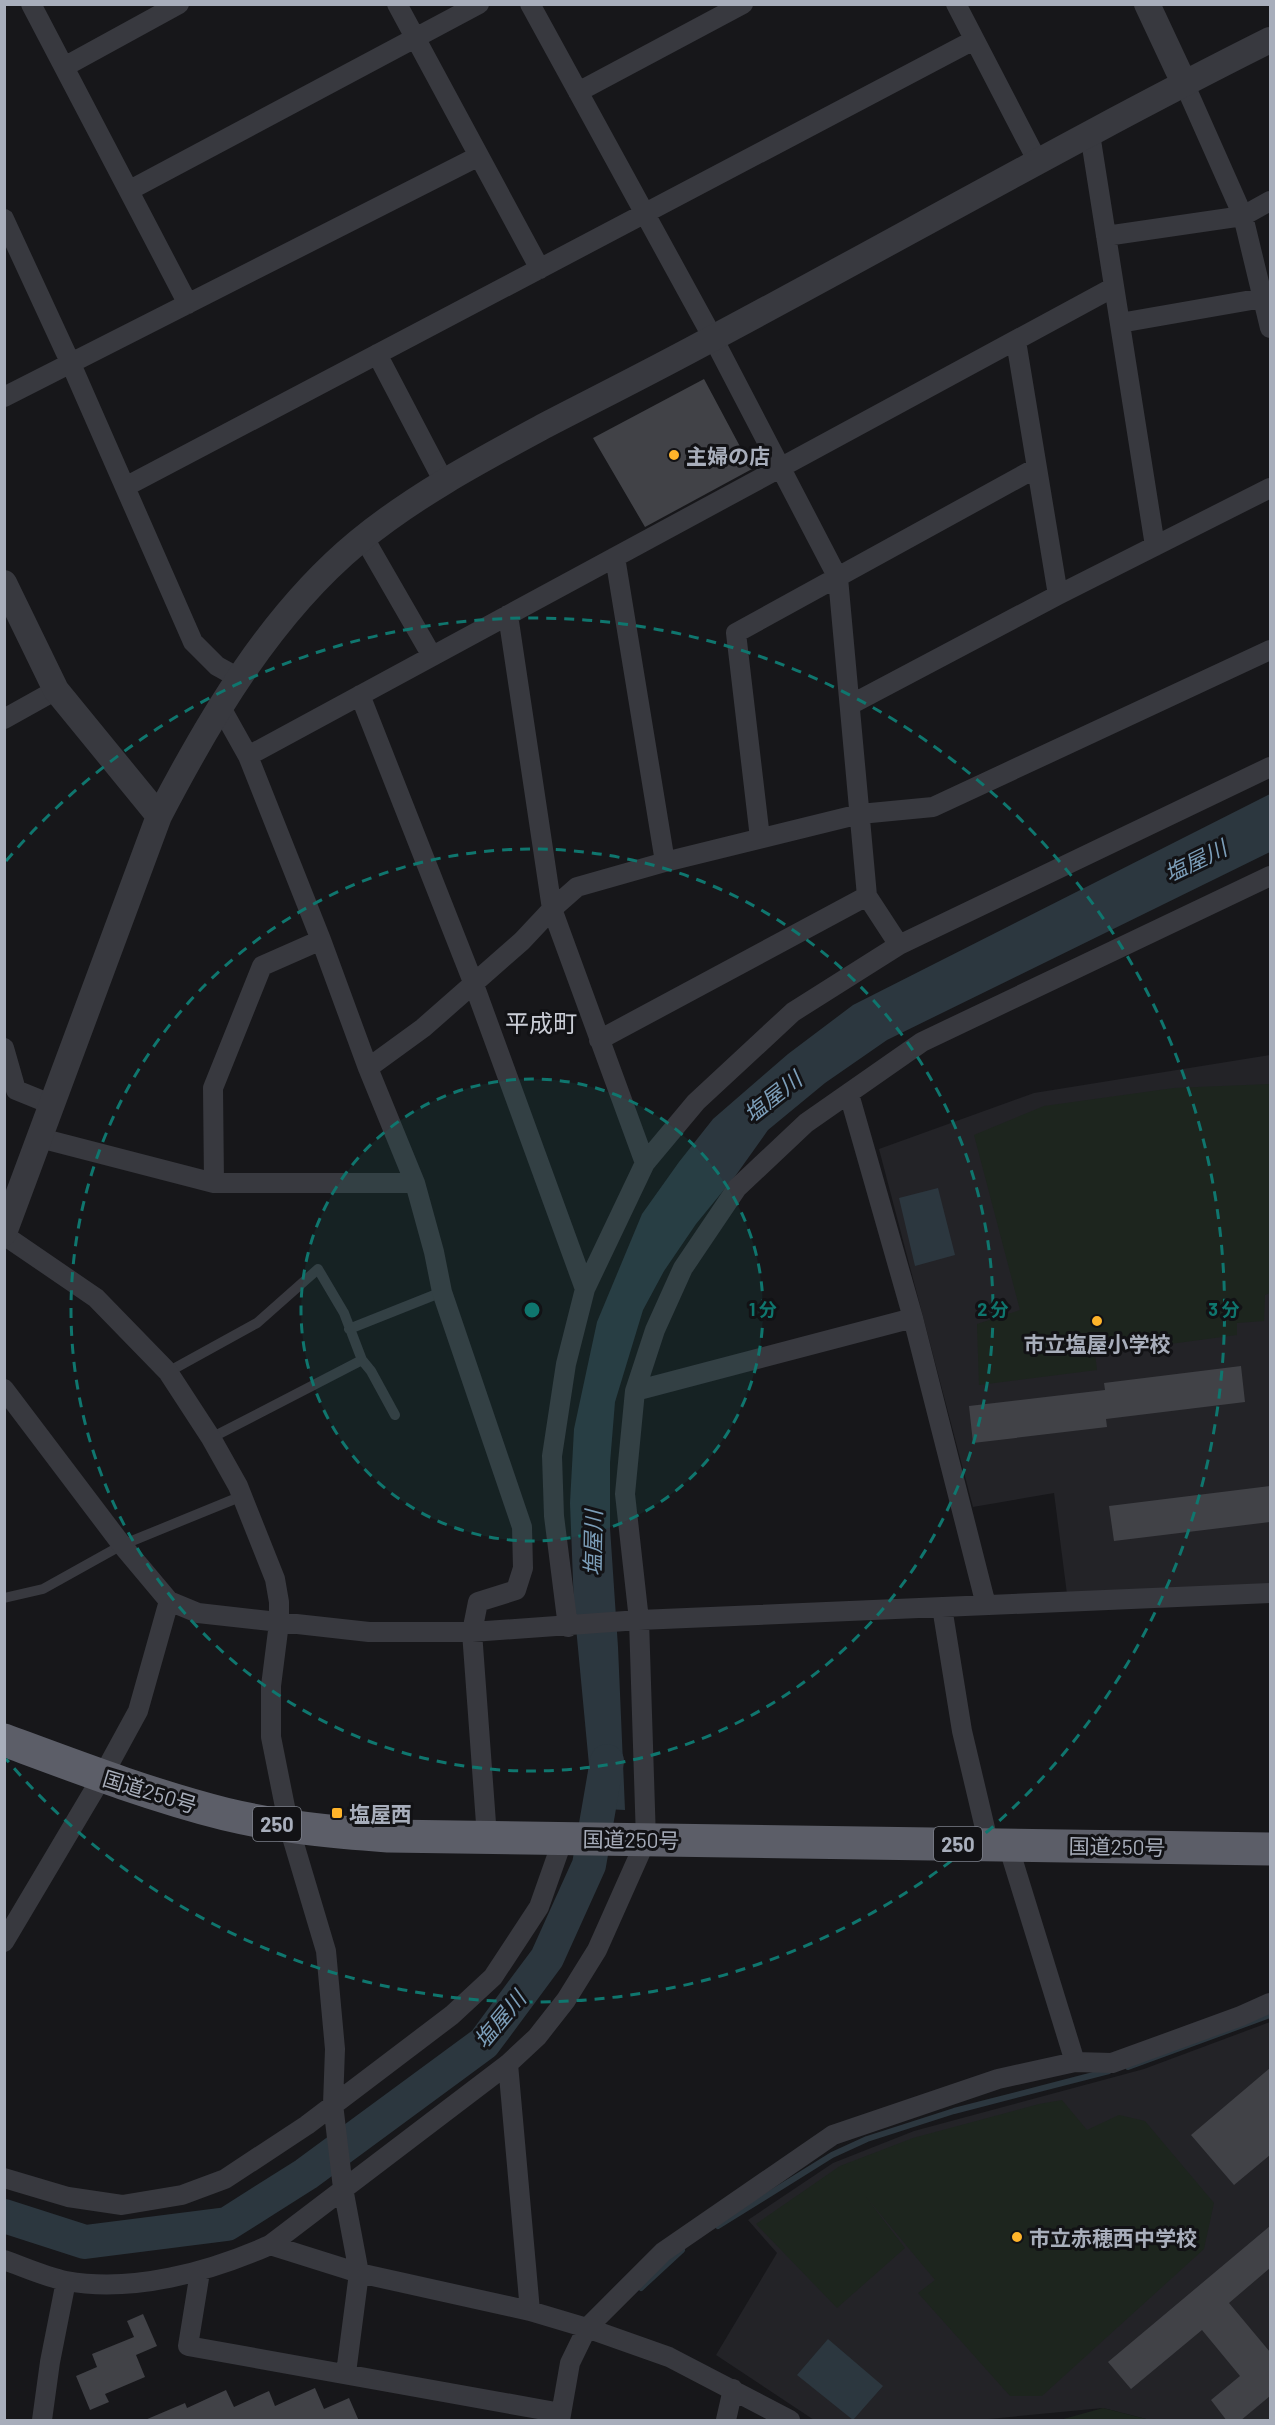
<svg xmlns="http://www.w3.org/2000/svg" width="1275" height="2425" viewBox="0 0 1275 2425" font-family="Barlow,'Noto Sans JP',sans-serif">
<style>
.built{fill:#232327}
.green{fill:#1d251e}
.water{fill:#2c373f}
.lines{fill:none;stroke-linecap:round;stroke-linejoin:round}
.stream{stroke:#2c373f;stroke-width:6}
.river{stroke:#2c373f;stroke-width:34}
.building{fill:#414247}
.service{stroke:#38393f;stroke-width:10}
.minor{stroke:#38393f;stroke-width:20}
.tertiary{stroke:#38393f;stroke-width:26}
.trunk{stroke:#5c5e68;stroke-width:33}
.ring{fill:none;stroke:#0f766e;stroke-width:3;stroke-dasharray:10 8}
.poi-dot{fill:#ffb42a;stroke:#121215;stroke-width:2}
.labels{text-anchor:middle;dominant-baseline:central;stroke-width:6;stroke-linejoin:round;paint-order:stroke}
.shield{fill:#121215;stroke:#7b7f89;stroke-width:1.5}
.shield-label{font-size:20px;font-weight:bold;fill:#a8aebb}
.poi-label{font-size:21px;font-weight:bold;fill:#a8aebb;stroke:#121215;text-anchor:start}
.street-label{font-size:21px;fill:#a8aebb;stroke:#121215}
.water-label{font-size:22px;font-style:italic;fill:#7c9eb9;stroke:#121215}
.quarter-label{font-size:24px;fill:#cacdd6;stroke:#121215}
.centre{fill:#0f766e;stroke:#121215;stroke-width:3}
.ring-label{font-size:18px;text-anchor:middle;font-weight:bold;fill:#0f766e;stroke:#121215;stroke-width:6;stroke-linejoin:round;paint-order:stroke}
</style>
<rect width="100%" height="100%" fill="#17171a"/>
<!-- built -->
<path class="built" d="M1270 1055V1587L1067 1594 1054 1493 973 1507 879 1149 1034 1093Z
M1270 2022V2420H1150L1103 2408 978 2420H814L716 2355 777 2253 748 2220 833 2163 914 2131 1144 2069Z"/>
<!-- green -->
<path class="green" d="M1270 1084V1293L1265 1295 1264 1321 1237 1323V1335L1095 1354 1097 1370 979 1385 977 1324 1020 1310 974 1135 1044 1106 1174 1088Z
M1062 2100 1087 2130 1119 2115 1145 2121 1214 2203 1204 2249 1042 2396H1010L918 2293 935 2280 866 2197 905 2248 837 2308 756 2224 840 2166 913 2138 1039 2104Z
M1103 2408 1150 2420H1060Z"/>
<!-- water -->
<path class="water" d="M1270 794V852L887 1040 825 1083 768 1130 736 1175 696 1224 664 1271 643 1310 615 1402 610 1463V1528L618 1647 625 1810 584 1808 589 1765 574 1606 570 1503 574 1429 597 1322 642 1214 679 1162 713 1119 788 1054 853 1005Z
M938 1188 955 1255 915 1266 899 1198Z
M828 2339 883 2386 853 2420 797 2375Z"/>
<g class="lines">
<!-- stream -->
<path class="stream" d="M1128 2067 1270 2015
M718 2226 832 2155 867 2139 954 2111 1109 2071
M641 2288 682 2250"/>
<!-- river -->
<path class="river" d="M4 2216 85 2242 227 2224 306 2174 484 2043 547 1958 589 1865 607 1761"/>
</g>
<!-- building -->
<path class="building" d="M704 379 752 469 645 527 593 438Z
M1241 1366 1245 1402 1106 1419 1107 1427 973 1443 969 1406 1105 1390 1104 1383Z
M1270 1486V1522L1114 1541 1109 1506Z
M1270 2068V2155L1234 2185 1191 2135Z
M1270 2226V2268L1229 2303 1270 2352V2396L1240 2421H1227L1211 2400 1240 2376 1202 2330 1131 2389 1108 2362Z
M143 2314 157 2346 136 2355 145 2377 105 2394 109 2402 90 2410 76 2376 97 2367 92 2354 134 2337 127 2321Z
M315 2388 324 2409 349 2398 359 2421 145 2420 185 2403 187 2408 226 2390 234 2407 269 2391 275 2406Z"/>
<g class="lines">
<!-- service -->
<path class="service" d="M349 1329 442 1292
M168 1372 257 1323 318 1269 344 1313 362 1360 371 1371 395 1415
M211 1438 362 1360
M4 1598 43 1589 122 1545 242 1496"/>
<!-- minor -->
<path class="minor" d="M31 4 188 304
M397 4 540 269
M530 4 713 338 838 578 867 896 899 945
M956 4 1038 162
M64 67 179 4
M1184 83 1243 216 1270 328
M578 92 743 4
M1090 134 1155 546
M130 190 479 4
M4 219 71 364 193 642 217 666 237 677
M1106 236 1243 216 1270 201
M1120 323 1263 298
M1016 341 1058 595
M377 354 444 482
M4 397 479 156
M125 487 974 40
M364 538 432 656
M615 557 665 862
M508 615 552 909 645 1163
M360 695 473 982 585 1289
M850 705 1058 595 1270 488
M220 706 248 756 321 940 368 1068 415 1183 434 1252 442 1292 522 1527 523 1568 516 1590 478 1602 472 1632 487 1837
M4 719 56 690
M248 756 1114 287
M760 838 736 633 1036 468
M599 1040 867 896
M4 1048 16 1090 53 1105
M368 1068 423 1028 522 941 552 909 577 887 665 862 860 814 933 807 1270 650
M849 1094 913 1318 986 1605
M40 1138 214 1183H415
M214 1183 213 1088 262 966 321 940
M4 1235 96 1298 168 1372 211 1438 238 1486 275 1579 279 1602V1623L271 1686V1737L289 1827 326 1951 335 2049 333 2104 343 2188 359 2273 346 2373
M4 1389 122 1545 169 1601 198 1613 369 1632H472L639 1620 1270 1593
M635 1391 913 1318
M942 1607 962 1731 989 1845
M568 1627 554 1516 552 1456 566 1364 585 1289 645 1163 696 1102 793 1012 899 945 1270 767
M1008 1845 1075 2062
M4 1942 102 1777 138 1711 169 1601
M508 2064 530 2311
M4 2178 68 2197 122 2205 182 2195 225 2179 307 2125 452 2015 493 1977 539 1907 563 1839
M270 2245 359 2273 530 2311 587 2328 669 2357 790 2420
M4 2260C24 2267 46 2277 66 2281 133 2293 209 2272 270 2245L508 2064 537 2037 566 2000 597 1950 646 1840 639 1620 625 1494 635 1391 655 1330 683 1268 737 1188 806 1123 922 1042 1270 876
M200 2272 188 2346 561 2413
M42 2420 50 2362 66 2281
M560 2420 570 2363 587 2328 663 2252 833 2135 998 2079 1075 2062 1112 2063 1241 2016 1270 2003
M726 2420 733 2389"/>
<!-- tertiary -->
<path class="tertiary" d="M1147 4 1184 83
M4 583 56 690 159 816
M4 1233 159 816C210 718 271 614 358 542 415 495 481 460 546 425 602 396 658 368 713 338 899 239 1082 134 1270 40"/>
<!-- trunk -->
<path class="trunk" d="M4 1740C77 1767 150 1795 225 1814 279 1827 333 1832 388 1836L1270 1849"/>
</g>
<!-- distance rings -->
<circle cx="532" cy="1310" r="231" fill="#0f766e" fill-opacity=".12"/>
<g class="ring">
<circle cx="532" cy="1310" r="231"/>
<circle cx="532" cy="1310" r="461"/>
<path d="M6 861A692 692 0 1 1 6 1759"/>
</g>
<!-- markers -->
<g class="poi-dot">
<circle cx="674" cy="455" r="6"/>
<circle cx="1097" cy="1321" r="6"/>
<rect x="331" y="1807" width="12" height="12" rx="3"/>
<circle cx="1017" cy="2237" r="6"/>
</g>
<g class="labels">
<!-- shield labels -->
<g class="shield">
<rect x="253" y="1807" width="48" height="34" rx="4.5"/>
<rect x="934" y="1827" width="48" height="34" rx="4.5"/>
</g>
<g class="shield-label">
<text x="277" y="1824">250</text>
<text x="958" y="1844">250</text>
</g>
<!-- poi labels -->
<g class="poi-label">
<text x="686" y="455">主婦の店</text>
<text x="1097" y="1343" text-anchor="middle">市立塩屋小学校</text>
<text x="349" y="1813">塩屋西</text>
<text x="1029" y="2237">市立赤穂西中学校</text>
</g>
<!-- street labels -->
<g class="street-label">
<text transform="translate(150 1791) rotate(17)">国道250号</text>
<text transform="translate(631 1839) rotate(1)">国道250号</text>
<text transform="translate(1117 1846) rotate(1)">国道250号</text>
</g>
<!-- water labels -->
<g class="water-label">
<text transform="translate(1195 860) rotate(-26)">塩屋川</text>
<text transform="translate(772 1096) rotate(-38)">塩屋川</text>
<text transform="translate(592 1543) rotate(-89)">塩屋川</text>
<text transform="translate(499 2019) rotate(-50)">塩屋川</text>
</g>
<!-- quarter labels -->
<g class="quarter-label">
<text x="541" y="1022">平成町</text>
</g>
</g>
<circle cx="532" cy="1310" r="9" class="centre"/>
<g class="ring-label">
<text x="763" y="1316">1 分</text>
<text x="993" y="1316">2 分</text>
<text x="1224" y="1316">3 分</text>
</g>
<!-- border -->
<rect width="1275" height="2425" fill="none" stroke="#a8aebb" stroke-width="12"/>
</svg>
